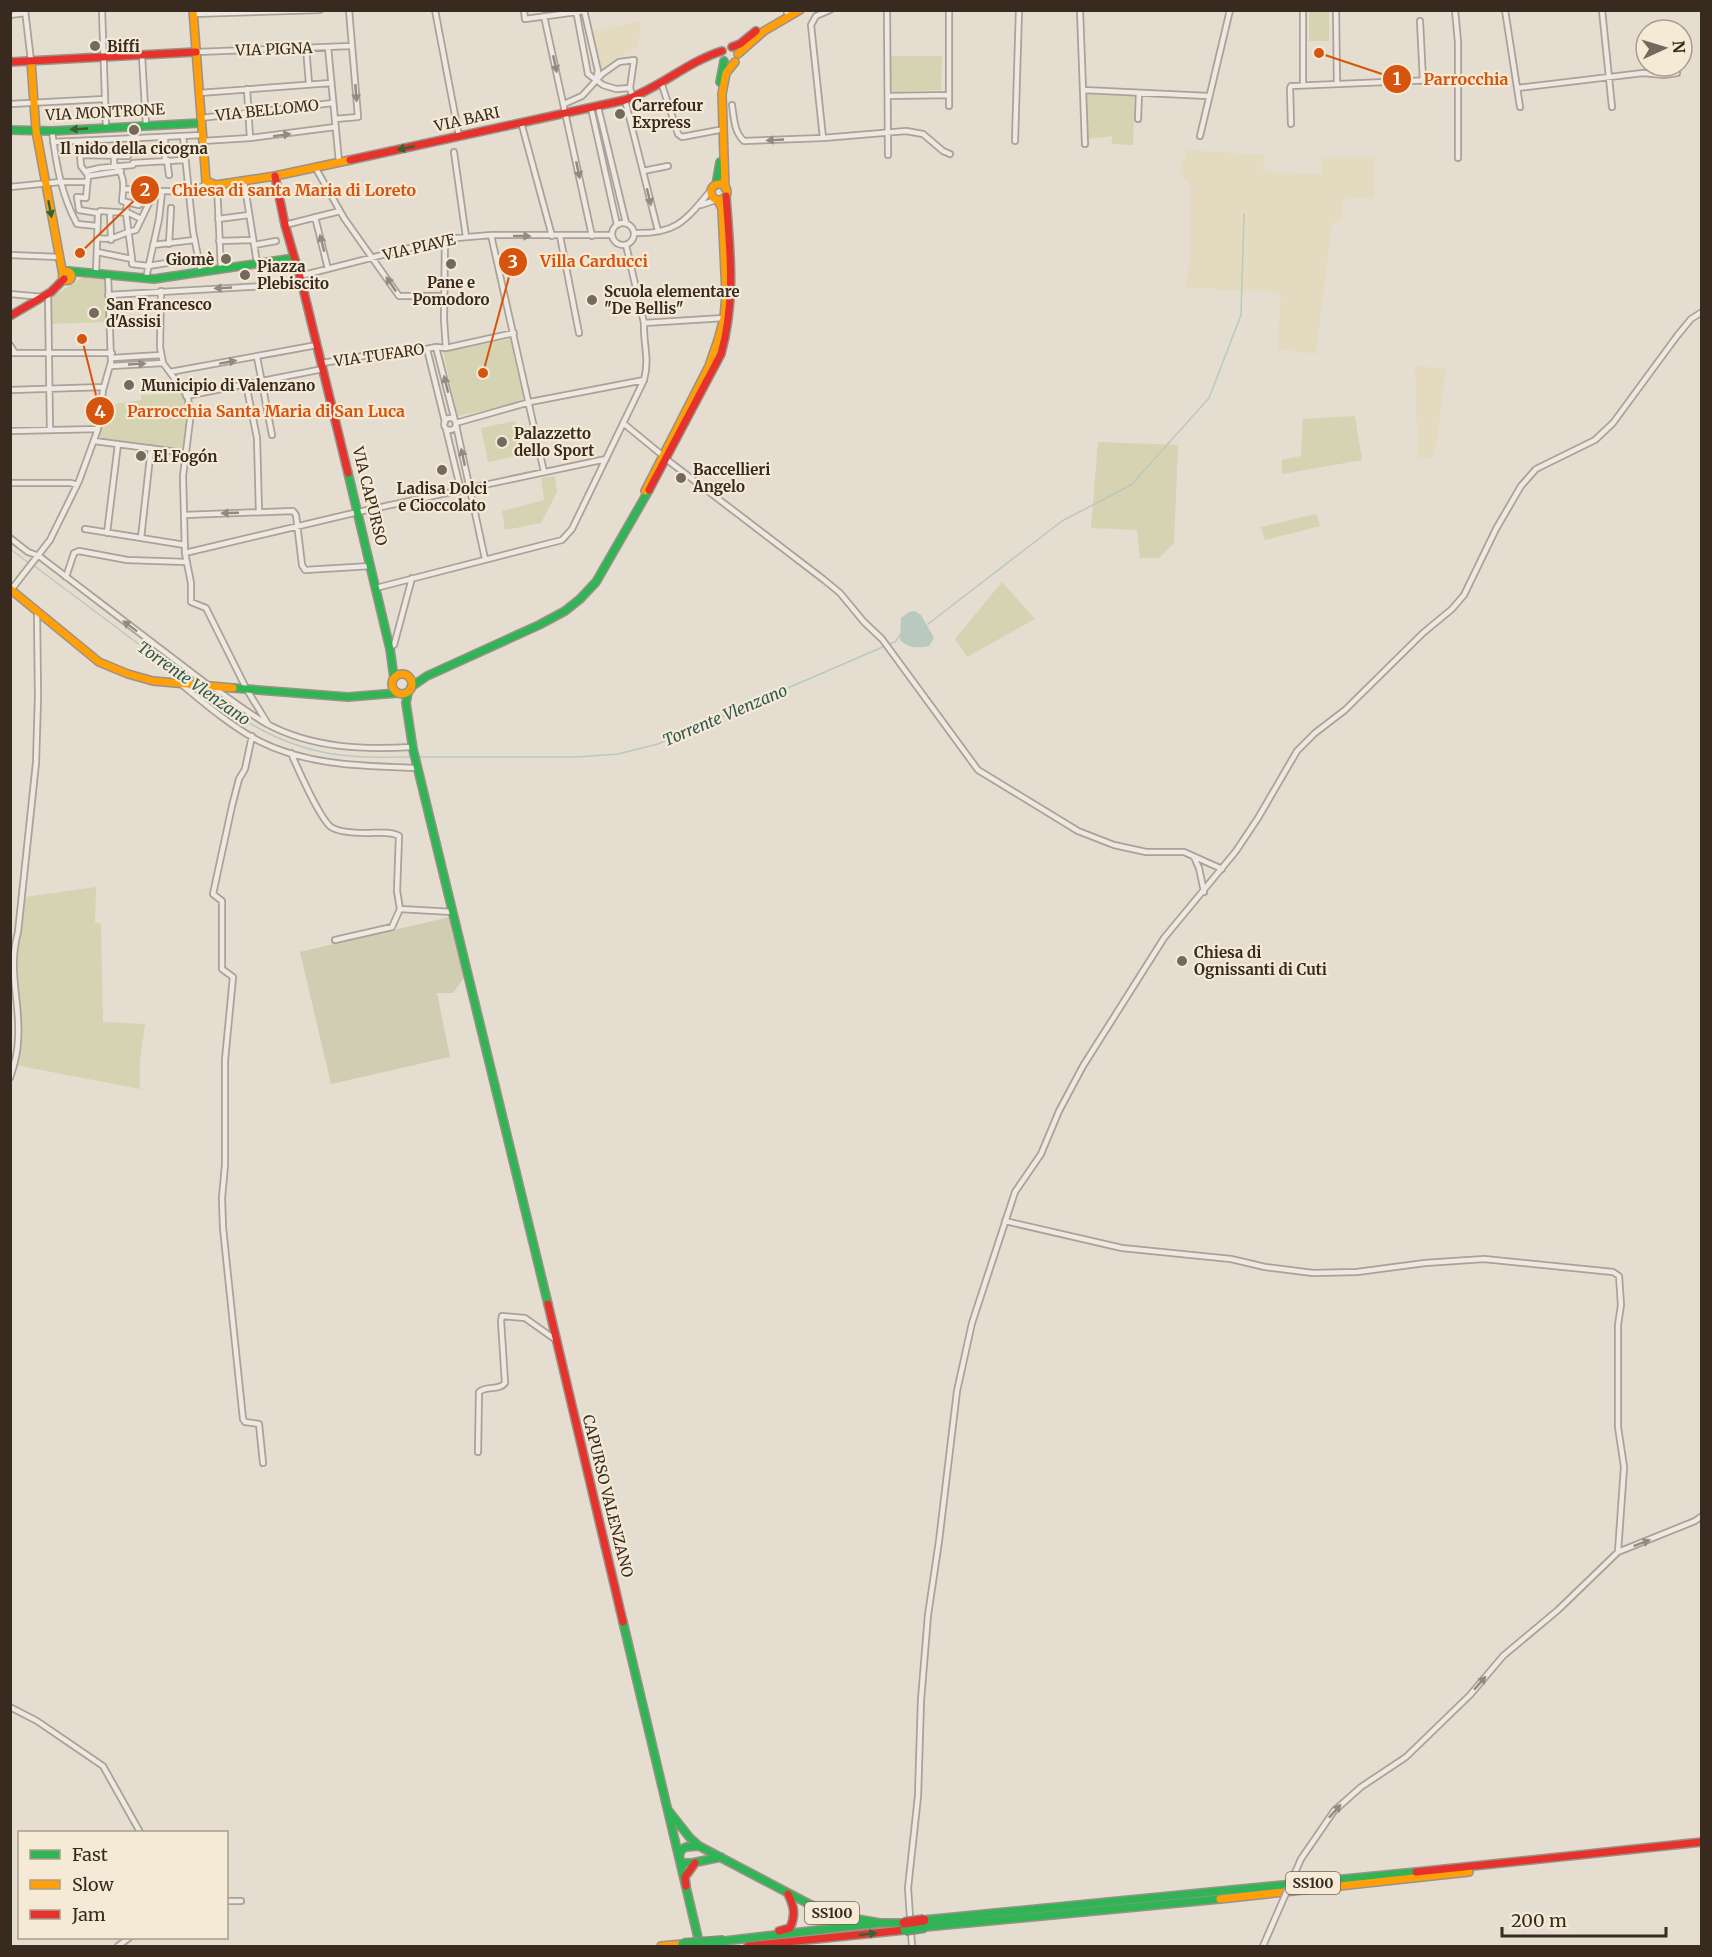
<svg xmlns="http://www.w3.org/2000/svg" width="1712" height="1957" viewBox="0 0 1712 1957" font-family="Merriweather,serif">
<style>
.farmland{fill:#e3dac0}
.green{fill:#d5d3b2}
.cemetery{fill:#d0cdb2}
.water{fill:#bac9bf}
.lines{fill:none;stroke-linecap:round;stroke-linejoin:round}
.stream{stroke:#bac9bf;stroke-width:1.5}
.street-casing{stroke:#aaa298;stroke-width:8}
.fast-casing{stroke:#9a9288;stroke-width:10}
.slow-casing{stroke:#9a9288;stroke-width:10}
.jam-casing{stroke:#9a9288;stroke-width:10}
.street{stroke:#ede8e1;stroke-width:4.5}
.fast{stroke:#30b455;stroke-width:7}
.slow{stroke:#ff9f0a;stroke-width:7}
.jam{stroke:#e5322d;stroke-width:7}
.street-bridge-casing{stroke:#aaa298;stroke-width:8;stroke-linecap:butt}
.fast-bridge-casing{stroke:#90887f;stroke-width:12;stroke-linecap:butt}
.jam-bridge-casing{stroke:#90887f;stroke-width:12;stroke-linecap:butt}
.street-bridge{stroke:#ede8e1;stroke-width:4.5}
.fast-bridge{stroke:#30b455;stroke-width:9}
.jam-bridge{stroke:#e5322d;stroke-width:9}
.oneway{fill:#938980}
.oneway2{fill:#356135}
.poi-dot{fill:#75695d;stroke:#f4ead6;stroke-width:2}
.labels{text-anchor:middle;dominant-baseline:central;stroke-width:4.5;stroke-linejoin:round;paint-order:stroke}
.shield{fill:#f4ead6;stroke:#716457;stroke-width:1.5}
.shield-label{font-size:14px;font-weight:bold;fill:#392a20}
.poi-label{font-size:15px;font-weight:bold;fill:#392a20;stroke:#f4ead6;text-anchor:start}
.street-label{font-size:15px;fill:#392a20;stroke:#f4ead6}
.water-label{font-size:16px;font-style:italic;fill:#305853;stroke:#f4ead6}
.leader{fill:none;stroke:#d6540e;stroke-width:2}
.callout-dot{fill:#d6540e;stroke:#f4ead6;stroke-width:2}
.mark-label{font-size:18px;text-anchor:middle;font-weight:bold;fill:#fff}
.callout-label{font-size:16px;text-anchor:middle;font-weight:bold;fill:#d6540e;stroke:#f4ead6;stroke-width:4.5;stroke-linejoin:round;paint-order:stroke}
</style>
<rect width="100%" height="100%" fill="#e5ddcf"/>
<!-- farmland -->
<path class="farmland" d="M642 21 637 48 620 56 603 71H601L592 31Z
M1187 150 1265 155 1262 171 1321 175V157H1374V198L1343 199 1341 221 1332 223 1316 354 1278 349 1281 293 1185 287 1190 262 1191 185 1180 174Z
M1415 365 1446 370 1434 458 1432 459 1418 458Z"/>
<!-- green -->
<path class="green" d="M1309 11H1329V41H1309Z
M891 56H942L941 90 890 92Z
M1087 93 1135 95 1133 145 1112 144V136L1087 139Z
M88 274 105 277 106 322 50 324 52 297Z
M510 339 524 402 458 416 443 352Z
M182 393 188 397 190 420 186 453 94 441 101 406 141 400V395Z
M1355 416 1362 460 1282 474V460L1301 456 1303 419Z
M515 421 522 455 488 462 481 428Z
M1098 442 1178 445 1174 543 1159 558H1140L1137 530 1091 528Z
M555 476 557 492 541 523 505 530 502 511 544 500 541 478Z
M1316 514 1320 526 1265 540 1261 527Z
M1002 582 1035 619 967 657 955 639Z
M96 887 95 922 101 924 103 1022 145 1024 140 1060V1089L15 1065 21 1023 17 958 25 897Z"/>
<!-- cemetery -->
<path class="cemetery" d="M449 917 464 978 453 993H437L450 1057 331 1084 300 952Z"/>
<!-- water -->
<path class="water" d="M915 611 921 615 934 638 929 646C918 648 909 649 900 640L901 618 909 612Z"/>
<g class="lines">
<!-- stream -->
<path class="stream" d="M10 549 29 563
M33 565 188 681
M928 624 1062 521 1131 485 1209 398 1241 315 1244 214
M889 644 895 642 901 634
M197 687C244 723 290 752 351 756 371 758 391 757 411 757
M419 757H577L618 754 658 744 885 646"/>
<defs>
<path id="street" d="M25 10 31 61
M102 10 106 128
M435 10 459 136
M524 10 525 19 584 11
M576 10 588 74 603 85 616 89 630 88 633 98
M584 10 598 71 596 80
M887 10 888 155
M949 10V106
M1080 10 1085 144
M1303 10V85
M1336 10 1337 84
M1455 10 1458 42V158
M1505 10 1520 107
M1602 10 1612 107
M787 13 791 10
M193 14 320 10
M10 15 25 13
M544 16 592 236
M1420 21 1423 81
M306 47 309 84
M328 47 339 162
M196 52 351 46
M142 56 146 125
M661 82 678 134 682 137 719 130
M1517 88 1643 73 1664 75 1677 73
M247 89 250 138
M1083 90 1208 96
M199 93 331 83
M888 96 949 95
M625 100 658 231
M10 104 105 99
M564 104 582 96 602 74 619 62 634 60 630 88
M732 105C734 118 734 132 744 141L823 138 906 131 923 134 943 151 950 154
M598 107 626 223
M591 108 617 225
M200 118 333 103
M335 119 358 117 349 10
M1138 119 1139 93
M521 122 552 236
M1291 124 1290 88 1291 86 1458 79
M52 131C56 164 61 194 77 224L97 226
M183 136 193 231 201 272
M1200 136 1230 10
M165 137V161
M823 138 811 25 816 16 830 10
M202 141 250 138 335 127
M1015 141 1019 10
M53 142 202 135
M454 152 466 237
M114 156V164C125 175 124 185 122 201L139 205
M167 160 169 175
M315 167 344 218 399 296H443
M87 171 100 168 133 165V163L185 160
M121 171 88 176 86 198 77 197 79 210 98 213 100 211 129 213 141 219
M643 171 668 166
M87 174 81 166 80 155 128 156
M244 181 257 263
M217 185 221 269
M10 187 60 182H86
M123 189C148 189 187 197 208 183
M127 202 126 213 132 259
M701 205 716 200
M110 212 111 240
M315 217 328 269
M218 219 249 215
M612 234a11 11 0 1 1 22 0a11 11 0 1 1-22 0Z
M285 225 340 211
M635 233C677 234 686 220 711 190
M491 235 544 472
M560 236 579 333
M97 238C118 241 118 233 136 230L150 201 141 199 142 189
M445 239 444 320 446 348
M219 241 253 240
M169 244 171 208
M153 245 194 240
M254 245 276 241
M97 252 132 259V264L148 266 198 258
M10 255 59 257
M96 273 98 213
M300 276 445 239 491 235H612
M146 278 159 219 162 192
M161 291 160 347 163 363 188 397 190 420 183 476 185 553 191 583V602L206 608 247 690 268 724
M10 294 43 297
M48 294 50 430
M108 295 302 284
M644 323 724 318
M10 345 15 353
M436 347 455 421
M427 349 445 422
M10 353H112
M257 357 272 435
M112 358 161 355
M322 363 376 354 386 357 436 347 446 348 514 333
M111 366 163 363
M170 372 317 345
M246 384 257 438 259 512
M10 390 104 387
M186 396 323 369
M444 424a6 6 0 1 1 12 0a6 6 0 1 1-12 0Z
M456 423 530 402 644 380
M623 423 662 455
M456 425 485 559
M446 429 461 491
M10 431 98 429
M94 441 186 453
M666 459 823 579 840 593 864 622 882 639 978 770 1078 831 1114 845 1146 852H1184L1222 869
M10 483H71L77 485
M184 515 293 511 296 515 302 565 305 570 371 566
M85 529 185 545
M107 533 118 444
M10 538 28 552 39 556 208 685
M141 538 151 448
M185 553 358 512 606 459
M66 577 74 553 79 551 127 560 187 562
M376 588 562 540 572 529 644 380C650 357 643 345 644 323L626 245
M11 590 50 540 79 481 98 429 103 390 111 362 108 274
M390 647 394 645 412 578
M181 684C205 704 231 726 259 741 308 766 364 766 417 768
M213 687C231 700 248 713 267 724 312 748 363 750 412 747
M252 736 245 769 239 779 232 806 213 894 222 901V969L233 977 225 1060V1165L222 1198 223 1228 243 1419 245 1422 259 1424 263 1463
M291 753C297 767 320 819 331 827 340 833 357 833 367 833 377 833 391 831 399 836L397 891 400 909 453 912
M1194 857 1199 868 1204 892
M335 940 392 927 400 909
M10 1078C14 1066 18 1053 18 1040 21 1002 7 972 18 932L36 763 38 697 37 611
M1005 1221 1122 1248 1231 1259 1265 1267 1313 1273 1357 1272 1425 1263 1484 1259 1613 1272 1619 1276 1621 1305 1618 1325V1427L1624 1467 1618 1552
M478 1452 479 1392C486 1385 499 1391 505 1383L501 1321 502 1316 525 1318 556 1340
M10 1707 37 1721 103 1766 140 1832
M1301 1859 1334 1811 1361 1787 1406 1757 1470 1695 1503 1656 1558 1610 1618 1552 1695 1521 1702 1516
M226 1901H241
M118 1946 129 1938
M912 1946 908 1888 918 1796 921 1700 928 1615 939 1541 957 1391 972 1323 1015 1192 1041 1154 1059 1111 1083 1066 1164 938 1236 851 1258 818 1297 751 1315 733 1345 710 1423 633 1452 609 1464 595 1496 529 1521 486 1536 469 1595 440 1613 423 1677 336 1691 319 1702 312
M1263 1946 1280 1907"/>
<path id="fast" d="M720 82 724 61
M10 130 52 131 201 123
M716 185 720 162
M68 271 154 279 294 258
M348 473 390 649 394 678
M411 687 427 676 539 625 565 611 580 599 596 582 649 490
M233 688 348 697 397 693
M408 692 406 703 413 749 548 1304
M623 1622 700 1946
M668 1810 690 1838 699 1846 811 1905 839 1916 880 1923
M699 1846 686 1847 681 1850 679 1857 682 1863H692L721 1857
M924 1920 1416 1872
M925 1927 1220 1899
M724 1941 880 1923H904"/>
<path id="slow" d="M193 10 206 181 216 185 275 176 350 160
M738 54 764 31 800 10
M31 61 36 131 63 275
M711 192a8 8 0 1 1 16 0a8 8 0 1 1-16 0Z
M725 188 722 94 726 73 735 62
M62.5 276a4.5 4.5 0 1 1 9 0a4.5 4.5 0 1 1-9 0Z
M645 491 709 366 718 340 724 318 726 294 722 209 718 200
M10 589 99 662 128 674 153 681 233 688
M392 684a10 10 0 1 1 20 0a10 10 0 1 1-20 0Z
M1220 1899 1469 1872
M661 1946 683 1944"/>
<path id="jam" d="M732 47 740 44 756 31
M10 62 196 52
M350 160 625 100C660 88 687 62 722 51
M275 176 285 225 302 284 348 473
M10 316 51 292 64 279
M649 490 721 354C736 299 730 252 726 196
M548 1304 623 1622
M1416 1872 1702 1842
M686 1886 685 1877 695 1863
M779 1931 790 1928C796 1915 794 1906 788 1894
M748 1946 905 1930"/>
</defs>
<!-- street casing -->
<use href="#street" class="street-casing"/>
<!-- fast casing -->
<use href="#fast" class="fast-casing"/>
<!-- slow casing -->
<use href="#slow" class="slow-casing"/>
<!-- jam casing -->
<use href="#jam" class="jam-casing"/>
<!-- street -->
<use href="#street" class="street"/>
<!-- fast -->
<use href="#fast" class="fast"/>
<!-- slow -->
<use href="#slow" class="slow"/>
<!-- jam -->
<use href="#jam" class="jam"/>
<defs>
<path id="street-bridge" d="M1280 1907 1301 1859"/>
<path id="fast-bridge" d="M905 1930 925 1927
M683 1944 724 1941"/>
<path id="jam-bridge" d="M904 1923 924 1920"/>
</defs>
<!-- street-bridge casing -->
<use href="#street-bridge" class="street-bridge-casing"/>
<!-- fast-bridge casing -->
<use href="#fast-bridge" class="fast-bridge-casing"/>
<!-- jam-bridge casing -->
<use href="#jam-bridge" class="jam-bridge-casing"/>
<!-- street-bridge -->
<use href="#street-bridge" class="street-bridge"/>
<!-- fast-bridge -->
<use href="#fast-bridge" class="fast-bridge"/>
<!-- jam-bridge -->
<use href="#jam-bridge" class="jam-bridge"/>
</g>
<!-- one-way arrows -->
<defs><path id="oneway-solid" d="M-6-.8H1V-3.2L6.5 0L1 3.2V.8H-6Z" transform="scale(1.5)"/></defs>
<g class="oneway">
<use href="#oneway-solid" transform="translate(555 64) rotate(78)"/>
<use href="#oneway-solid" transform="translate(356 93) rotate(85)"/>
<use href="#oneway-solid" transform="translate(282 135) rotate(-7)"/>
<use href="#oneway-solid" transform="translate(775 140) rotate(177)"/>
<use href="#oneway-solid" transform="translate(578 170) rotate(78)"/>
<use href="#oneway-solid" transform="translate(649 197) rotate(76)"/>
<use href="#oneway-solid" transform="translate(522 236) rotate(1)"/>
<use href="#oneway-solid" transform="translate(322 243) rotate(-104)"/>
<use href="#oneway-solid" transform="translate(391 284) rotate(-124)"/>
<use href="#oneway-solid" transform="translate(223 288) rotate(177)"/>
<use href="#oneway-solid" transform="translate(228 362) rotate(-10)"/>
<use href="#oneway-solid" transform="translate(137 364) rotate(-3)"/>
<use href="#oneway-solid" transform="translate(446 384) rotate(-104)"/>
<use href="#oneway-solid" transform="translate(463 457) rotate(-102)"/>
<use href="#oneway-solid" transform="translate(230 513) rotate(178)"/>
<use href="#oneway-solid" transform="translate(130 626) rotate(-143)"/>
<use href="#oneway-solid" transform="translate(1642 1543) rotate(-21)"/>
<use href="#oneway-solid" transform="translate(1480 1683) rotate(-49)"/>
<use href="#oneway-solid" transform="translate(1335 1811) rotate(-48)"/>
</g>
<g class="oneway2">
<use href="#oneway-solid" transform="translate(79 129) rotate(177)"/>
<use href="#oneway-solid" transform="translate(406 148) rotate(168)"/>
<use href="#oneway-solid" transform="translate(50 209) rotate(79)"/>
<use href="#oneway-solid" transform="translate(868 1934) rotate(-6)"/>
</g>
<!-- markers -->
<g class="poi-dot">
<circle cx="95" cy="46" r="6"/>
<circle cx="620" cy="114" r="6"/>
<circle cx="134" cy="130" r="6"/>
<circle cx="226" cy="259" r="6"/>
<circle cx="451" cy="264" r="6"/>
<circle cx="245" cy="275" r="6"/>
<circle cx="592" cy="300" r="6"/>
<circle cx="94" cy="313" r="6"/>
<circle cx="129" cy="385" r="6"/>
<circle cx="502" cy="442" r="6"/>
<circle cx="141" cy="456" r="6"/>
<circle cx="442" cy="470" r="6"/>
<circle cx="681" cy="478" r="6"/>
<circle cx="1182" cy="961" r="6"/>
</g>
<g class="labels">
<!-- shield labels -->
<g class="shield">
<rect x="1286" y="1872" width="54" height="22" rx="4.5"/>
<rect x="805" y="1902" width="54" height="22" rx="4.5"/>
</g>
<g class="shield-label">
<text x="1313" y="1883">SS100</text>
<text x="832" y="1913">SS100</text>
</g>
<!-- poi labels -->
<g class="poi-label">
<text x="107" y="46">Biffi</text>
<text x="632" y="105">Carrefour<tspan x="632" dy="17">Express</tspan></text>
<text x="134" y="148" text-anchor="middle">Il nido della cicogna</text>
<text x="214" y="259" text-anchor="end">Giomè</text>
<text x="257" y="266">Piazza<tspan x="257" dy="17">Plebiscito</tspan></text>
<text x="451" y="282" text-anchor="middle">Pane e<tspan x="451" dy="17">Pomodoro</tspan></text>
<text x="604" y="291">Scuola elementare<tspan x="604" dy="17">"De Bellis"</tspan></text>
<text x="106" y="304">San Francesco<tspan x="106" dy="17">d'Assisi</tspan></text>
<text x="141" y="385">Municipio di Valenzano</text>
<text x="514" y="433">Palazzetto<tspan x="514" dy="17">dello Sport</tspan></text>
<text x="153" y="456">El Fogón</text>
<text x="693" y="469">Baccellieri<tspan x="693" dy="17">Angelo</tspan></text>
<text x="442" y="488" text-anchor="middle">Ladisa Dolci<tspan x="442" dy="17">e Cioccolato</tspan></text>
<text x="1194" y="952">Chiesa di<tspan x="1194" dy="17">Ognissanti di Cuti</tspan></text>
</g>
<!-- street labels -->
<g class="street-label">
<text transform="translate(274 49) rotate(-2)">VIA PIGNA</text>
<text transform="translate(267 110) rotate(-6)">VIA BELLOMO</text>
<text transform="translate(105 112) rotate(-3)">VIA MONTRONE</text>
<text transform="translate(467 119) rotate(-13)">VIA BARI</text>
<text transform="translate(419 247) rotate(-13)">VIA PIAVE</text>
<text transform="translate(379 355) rotate(-8)">VIA TUFARO</text>
<text transform="translate(370 496) rotate(76)">VIA CAPURSO</text>
<text transform="translate(608 1496) rotate(76)">CAPURSO VALENZANO</text>
</g>
<!-- water labels -->
<g class="water-label">
<text transform="translate(194 683) rotate(35)">Torrente Vlenzano</text>
<text transform="translate(725 715) rotate(-23)">Torrente Vlenzano</text>
</g>
</g>
<!-- callouts -->
<path class="leader" d="M1319 53L1397 79M80 253L145 190M483 373L513 262M82 339L100 411"/>
<g class="callout-dot">
<circle cx="1319" cy="53" r="6"/>
<circle cx="80" cy="253" r="6"/>
<circle cx="483" cy="373" r="6"/>
<circle cx="82" cy="339" r="6"/>
<circle cx="1397" cy="79" r="15"/>
<circle cx="145" cy="190" r="15"/>
<circle cx="513" cy="262" r="15"/>
<circle cx="100" cy="411" r="15"/>
</g>
<g class="mark-label">
<text x="1397" y="85">1</text>
<text x="145" y="196">2</text>
<text x="513" y="268">3</text>
<text x="100" y="418">4</text>
</g>
<g class="callout-label">
<text x="1466" y="85">Parrocchia</text>
<text x="294" y="196">Chiesa di santa Maria di Loreto</text>
<text x="594" y="267">Villa Carducci</text>
<text x="266" y="417">Parrocchia Santa Maria di San Luca</text>
</g>
<!-- border -->
<rect width="1712" height="1957" fill="none" stroke="#392a20" stroke-width="24"/>
<!-- legend -->
<rect x="18" y="1831" width="210" height="108" fill="#f4ead6" stroke="#a99d8d" stroke-width="1.5"/>
<rect x="30" y="1850" width="30" height="9" fill="#30b455" stroke="#a99d8d" stroke-width="1.5"/>
<text x="72" y="1861" font-size="18" fill="#392a20">Fast</text>
<rect x="30" y="1880" width="30" height="9" fill="#ff9f0a" stroke="#a99d8d" stroke-width="1.5"/>
<text x="72" y="1891" font-size="18" fill="#392a20">Slow</text>
<rect x="30" y="1910" width="30" height="9" fill="#e5322d" stroke="#a99d8d" stroke-width="1.5"/>
<text x="72" y="1921" font-size="18" fill="#392a20">Jam</text>
<!-- north arrow -->
<g transform="translate(1664 48) rotate(86)"><circle r="28" fill="#f4ead6" stroke="#a99d8d" stroke-width="1.5"/>
<path d="M0-4.5L10 22L0 15L-10 22Z" fill="#75695d"/>
<text y="-9" font-size="16" font-weight="bold" text-anchor="middle" fill="#392a20">N</text>
</g>
<!-- scale -->
<path d="M1502 1927v9h164v-9" fill="none" stroke="#392a20" stroke-width="3"/>
<text x="1511" y="1927" font-size="18" fill="#392a20" stroke="#f4ead6" stroke-width="4.5" paint-order="stroke">200 m</text>
</svg>
